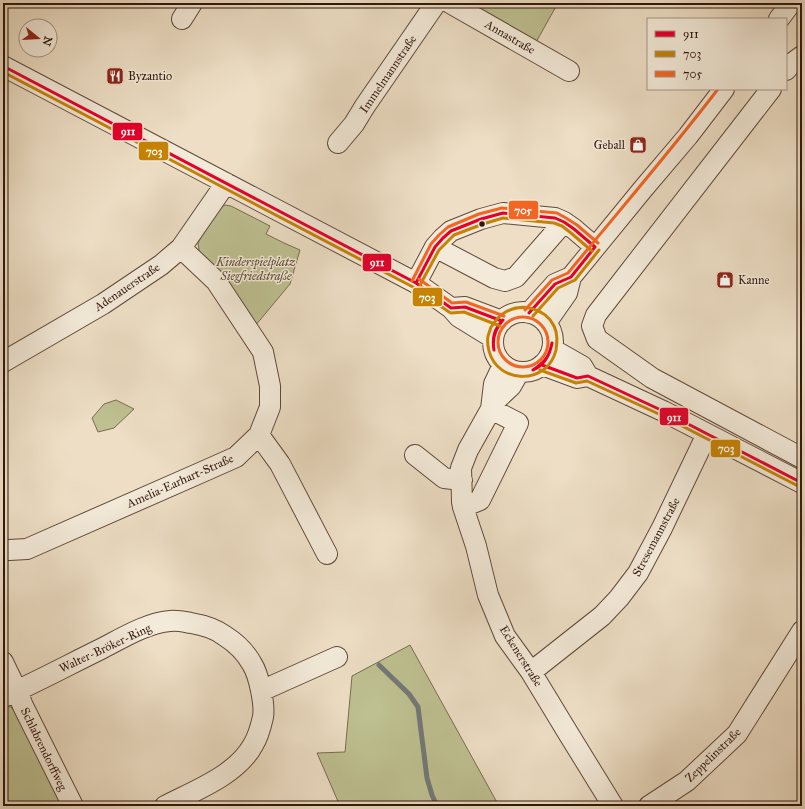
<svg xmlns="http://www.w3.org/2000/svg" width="805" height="809" viewBox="0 0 805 809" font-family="'IM FELL Great Primer',serif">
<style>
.green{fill:#bec091;stroke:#786c4f}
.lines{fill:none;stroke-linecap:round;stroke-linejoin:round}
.stream{stroke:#747878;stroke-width:5}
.minor-casing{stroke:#60493b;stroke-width:22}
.minor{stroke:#f3ead9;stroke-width:20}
.bus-1-casing{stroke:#f3ead9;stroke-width:6}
.bus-2-casing{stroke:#f3ead9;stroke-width:6}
.bus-3-casing{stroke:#f3ead9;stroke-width:6}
.bus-1{stroke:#e4002b;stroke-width:3}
.bus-2{stroke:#c68203;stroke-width:3}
.bus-3{stroke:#f26522;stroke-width:3}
.bus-dot{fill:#31170d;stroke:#f3ead9;stroke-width:1.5}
.labels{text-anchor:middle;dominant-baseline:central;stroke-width:3;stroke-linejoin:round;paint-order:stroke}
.street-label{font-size:12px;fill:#31170d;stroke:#f3ead9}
.poi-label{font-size:12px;fill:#31170d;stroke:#f3ead9;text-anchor:start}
.park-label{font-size:12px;font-style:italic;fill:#5b4a35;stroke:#f3ead9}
.line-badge{stroke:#f3ead9;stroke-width:1.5}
.badge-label{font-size:11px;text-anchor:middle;font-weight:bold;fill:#fff}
</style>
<rect width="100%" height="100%" fill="#eddec5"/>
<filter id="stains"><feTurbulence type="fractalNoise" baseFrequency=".005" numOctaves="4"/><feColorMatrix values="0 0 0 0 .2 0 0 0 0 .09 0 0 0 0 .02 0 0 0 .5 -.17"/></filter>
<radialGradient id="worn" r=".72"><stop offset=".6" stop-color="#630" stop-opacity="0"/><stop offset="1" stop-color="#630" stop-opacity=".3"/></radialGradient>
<!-- green -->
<path class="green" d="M465 3H558L535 44Z
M225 205 231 206 270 226 266 234 284 243 300 250 290 284 255 326 200 257 198 243 201 237 220 208Z
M116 400 134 409 114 428 98 432 92 418 104 404Z
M410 645 499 806H340L317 753 345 752 352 676Z
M3 705 11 707 16 713 63 806H3Z"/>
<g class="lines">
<!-- stream -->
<path class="stream" d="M379 665 409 694 418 707 427 778 432 795 437 806"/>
<defs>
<path id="minor" d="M450 3 569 71
M182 19 192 3
M779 19 791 3
M3 66 416 283 451 308 459 317 493 338
M786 70 791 64 802 56
M771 89 596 315 592 326 597 339 652 378 802 458
M338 143 354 124 365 106 436 3
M435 247 494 278 505 281 516 277 564 222
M416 283 435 247 443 238 451 231 481 219 503 213 555 218 564 222 574 229 595 247
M451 308 465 307 502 321
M493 342a30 30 0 1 1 60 0a30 30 0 1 1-60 0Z
M529 313 555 284 571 277
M546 323 567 293 571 277 643 189 688 136 724 89
M552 349 582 366 588 376 663 411 802 483
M3 362 103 304 161 265 181 248 226 183
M503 365 494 384 491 409 468 450 461 468 462 502 463 507 476 546 488 595 505 636 531 672 568 733 613 806
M542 365 577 378 588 376
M492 404 511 386 519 372
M259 435 280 464 327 554
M415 455 444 478 462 480
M463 507 480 500 518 423 491 409
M3 549 9 550 27 549 209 469 236 457 259 435 270 407V386L263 352 216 281 181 248
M3 662 17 691 23 706 73 806
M531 672 602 616 619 598 638 573 662 528 707 434
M261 691 337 657
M3 697C37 682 70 664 103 648 124 637 147 623 170 621 177 620 185 622 191 623 203 625 216 629 225 636 236 643 246 653 252 664 259 675 265 704 263 717 261 726 258 737 253 745 237 775 194 791 165 806
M649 806 687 781 737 734 802 631"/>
</defs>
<!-- minor casing -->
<use href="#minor" class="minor-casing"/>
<!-- minor -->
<use href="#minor" class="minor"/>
<defs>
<path id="bus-1" d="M3 66 416 283 451 308 465 307 502 321
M416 283 435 247 443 238 451 231 481 219 503 213 555 218 564 222 574 229 595 247
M529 313 555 284 571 277 595 247
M494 350C492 338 494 329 503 320
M494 350C492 339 495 329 503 320
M542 365 577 378 588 376 663 411 802 483
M533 370C546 361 549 357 552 343
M533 370C545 365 550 354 552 343"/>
<path id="bus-2" d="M3 72 413 287 449 312 451 313 464 312 500 326
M420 285 439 250 454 235 483 224 503 218 554 223 562 226 571 233 592 251
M533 316 558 288 575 280 599 250
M491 327C490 330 489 333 488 336 487 341 488 347 489 351 498 385 548 385 556 350 557 342 558 334 554 326 545 308 521 302 504 313 499 316 495 321 492 326
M540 370 576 383 587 381 661 415 800 487"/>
<path id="bus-3" d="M419 279 452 303 466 302 504 316
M412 281 431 244 439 235 448 227 479 214 502 208 557 213 566 218 577 225 598 243
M525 310 552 280 568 273C618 212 670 152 718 89
M498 342a25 25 0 1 1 50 0a25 25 0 1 1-50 0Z"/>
</defs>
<!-- bus-1 casing -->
<use href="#bus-1" class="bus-1-casing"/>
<!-- bus-2 casing -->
<use href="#bus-2" class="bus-2-casing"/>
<!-- bus-3 casing -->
<use href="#bus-3" class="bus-3-casing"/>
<!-- bus-1 -->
<use href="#bus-1" class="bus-1"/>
<!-- bus-2 -->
<use href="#bus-2" class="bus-2"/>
<!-- bus-3 -->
<use href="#bus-3" class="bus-3"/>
</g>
<!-- icons -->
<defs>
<symbol id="restaurant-square" viewBox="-11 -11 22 22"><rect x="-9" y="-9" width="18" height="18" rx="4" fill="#8f2418" stroke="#f3ead9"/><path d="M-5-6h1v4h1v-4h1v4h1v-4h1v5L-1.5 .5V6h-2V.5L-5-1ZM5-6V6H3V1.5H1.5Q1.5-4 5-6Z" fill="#fff"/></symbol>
<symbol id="shop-square" viewBox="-11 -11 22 22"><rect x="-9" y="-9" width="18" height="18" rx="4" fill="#8f2418" stroke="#f3ead9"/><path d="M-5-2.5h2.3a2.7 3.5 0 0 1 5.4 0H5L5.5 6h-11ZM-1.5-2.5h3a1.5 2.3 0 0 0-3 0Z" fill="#fff"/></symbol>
</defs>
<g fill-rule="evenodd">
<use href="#restaurant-square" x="105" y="66" width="20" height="20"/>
<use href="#shop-square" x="628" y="135" width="20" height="20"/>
<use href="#shop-square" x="715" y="270" width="20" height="20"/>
</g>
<!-- markers -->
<circle class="bus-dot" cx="482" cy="224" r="3.5"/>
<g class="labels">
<!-- street labels -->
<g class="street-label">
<text transform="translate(510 37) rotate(30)">Annastraße</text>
<text transform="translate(388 74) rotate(-56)">Immelmannstraße</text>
<text transform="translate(127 287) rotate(-34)">Adenauerstraße</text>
<text transform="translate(180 481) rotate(-24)">Amelia-Earhart-Straße</text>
<text transform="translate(656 537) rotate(-62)">Stresemannstraße</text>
<text transform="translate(105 648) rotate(-25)">Walter-Bröker-Ring</text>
<text transform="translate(521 656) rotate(58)">Eckenerstraße</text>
<text transform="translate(44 749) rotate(64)">Schlabrendorffweg</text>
<text transform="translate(713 755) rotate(-44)">Zeppelinstraße</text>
</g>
<!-- poi labels -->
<g class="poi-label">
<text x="128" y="76">Byzantio</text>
<text x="625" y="145" text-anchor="end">Geball</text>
<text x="738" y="280">Kanne</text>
</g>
<!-- park labels -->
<g class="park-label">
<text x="256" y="262">Kinderspielplatz<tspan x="256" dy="14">Siegfriedstraße</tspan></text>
</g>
</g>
<g class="line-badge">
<rect x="112" y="122" width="31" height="19" rx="4" fill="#e4002b"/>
<rect x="138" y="141" width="31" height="20" rx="4" fill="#c68203"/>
<rect x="508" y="200" width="31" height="20" rx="4" fill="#f26522"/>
<rect x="362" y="253" width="30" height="19" rx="4" fill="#e4002b"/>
<rect x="412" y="287" width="31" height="20" rx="4" fill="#c68203"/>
<rect x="659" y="407" width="30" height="19" rx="4" fill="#e4002b"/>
<rect x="710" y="439" width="31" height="19" rx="4" fill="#c68203"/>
</g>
<g class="badge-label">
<text x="128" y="135">911</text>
<text x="154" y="155">703</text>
<text x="523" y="214">705</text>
<text x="377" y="266">911</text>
<text x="427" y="301">703</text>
<text x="674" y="421">911</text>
<text x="726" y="452">703</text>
</g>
<!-- margin -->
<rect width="805" height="809" fill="none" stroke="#eddec5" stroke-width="16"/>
<rect x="4" y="4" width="797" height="801" fill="none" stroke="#31170d" stroke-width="2"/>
<rect x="8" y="8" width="789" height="793" fill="none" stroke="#31170d"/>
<!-- legend -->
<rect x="647" y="18" width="140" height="72" fill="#f3ead9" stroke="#a59687"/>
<rect x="655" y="31" width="20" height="6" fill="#e4002b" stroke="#a59687"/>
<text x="683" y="38" font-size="12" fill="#31170d">911</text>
<rect x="655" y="51" width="20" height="6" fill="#c68203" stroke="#a59687"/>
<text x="683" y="58" font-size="12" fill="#31170d">703</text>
<rect x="655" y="71" width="20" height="6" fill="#f26522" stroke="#a59687"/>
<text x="683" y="78" font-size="12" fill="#31170d">705</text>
<!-- north arrow -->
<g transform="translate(38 38) rotate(108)"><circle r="19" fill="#f3ead9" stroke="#a59687"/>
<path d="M0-3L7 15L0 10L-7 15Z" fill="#8f2418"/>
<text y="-6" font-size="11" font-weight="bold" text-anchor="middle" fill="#31170d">N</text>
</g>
<rect width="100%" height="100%" filter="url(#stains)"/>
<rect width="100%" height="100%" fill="url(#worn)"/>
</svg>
